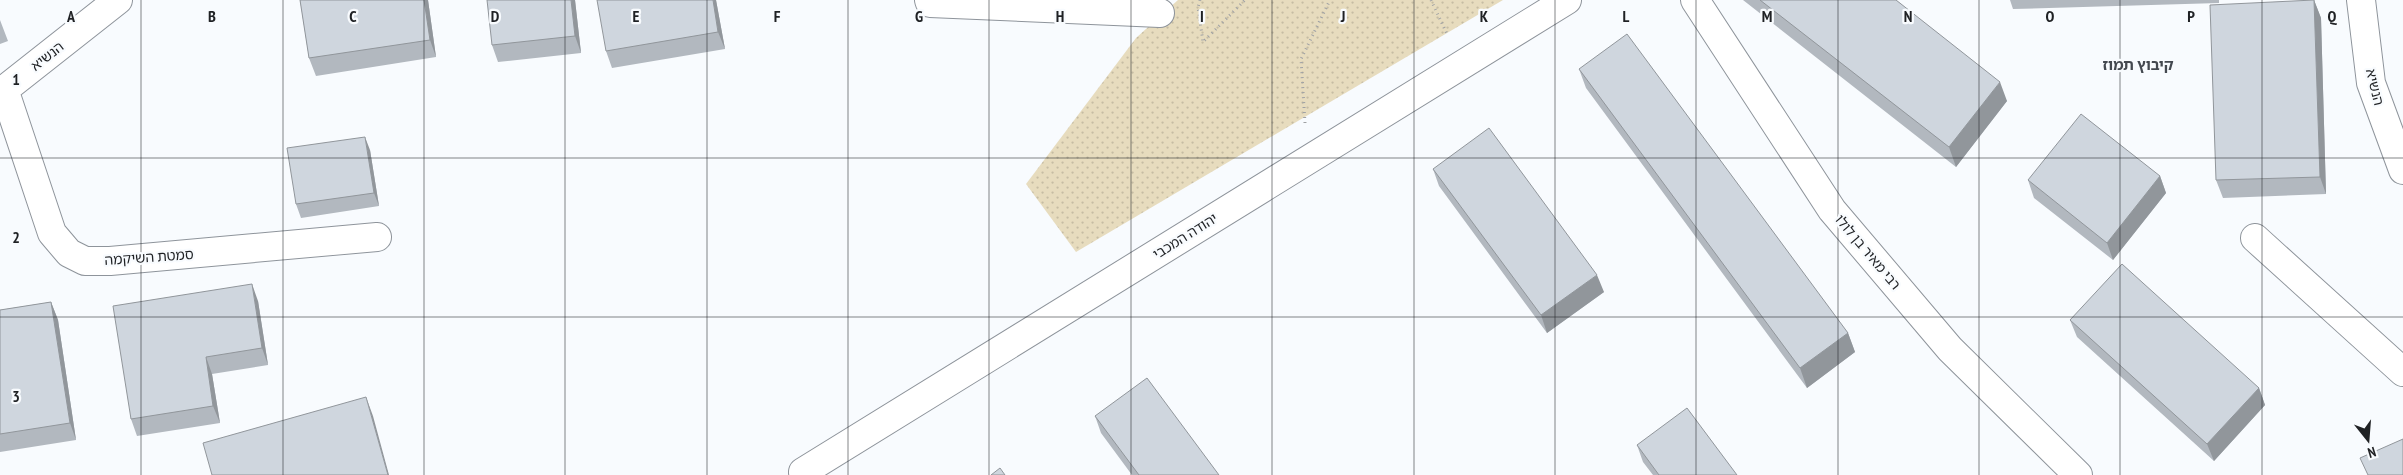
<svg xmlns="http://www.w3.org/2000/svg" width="2403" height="475" viewBox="0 0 2403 475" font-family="'PT Sans Narrow','Noto Sans Hebrew',sans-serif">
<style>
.park{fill:url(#park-dots)}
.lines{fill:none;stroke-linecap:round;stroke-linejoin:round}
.minor-casing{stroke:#8e949b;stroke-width:30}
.path{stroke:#9fa1a4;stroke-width:3;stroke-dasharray:1 4;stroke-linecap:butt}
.minor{stroke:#fff;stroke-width:28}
.wall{fill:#b2b8bf}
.shaded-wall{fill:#91969b}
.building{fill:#cfd6de;stroke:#91969b}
.grid{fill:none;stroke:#1f2124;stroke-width:1;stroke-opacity:0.55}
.labels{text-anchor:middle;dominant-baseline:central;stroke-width:4.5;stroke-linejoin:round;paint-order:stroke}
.street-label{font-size:14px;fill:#1f2124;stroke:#f8fbfe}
.neighbourhood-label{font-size:15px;font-weight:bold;fill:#444950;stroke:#f8fbfe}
.grid-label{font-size:16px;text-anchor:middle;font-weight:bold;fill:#1f2124;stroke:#f8fbfe;stroke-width:4.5;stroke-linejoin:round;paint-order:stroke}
</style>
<defs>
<pattern id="park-dots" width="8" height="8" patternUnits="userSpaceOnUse" patternTransform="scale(1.25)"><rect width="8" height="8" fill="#e7dcbe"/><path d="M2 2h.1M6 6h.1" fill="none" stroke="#c6bca3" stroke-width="1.8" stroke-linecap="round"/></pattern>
</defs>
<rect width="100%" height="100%" fill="#f8fbfe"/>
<!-- park -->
<path class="park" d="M1178 0H1503L1076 252 1026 184 1136 38Z"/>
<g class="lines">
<defs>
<path id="minor" d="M929 0 930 3 1160 13
M1695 0 1832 210 1950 349 2078 475
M2361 0 2371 83 2403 170
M4 89 52 233 69 253 85 261H110L377 237
M0 93 118 0
M2255 238 2403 372
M803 472 1567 0"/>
</defs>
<!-- minor casing -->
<use href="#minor" class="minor-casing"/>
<!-- path -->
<path class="path" d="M1200 0 1198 7 1203 42 1245 0
M1431 0 1448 36
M1305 123 1301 59 1330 0"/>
<!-- minor -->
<use href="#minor" class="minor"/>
</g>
<!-- wall -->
<path class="wall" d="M300 0H428L436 57 316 76 309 58Z
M575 0 581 53 498 62 492 45Z
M716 0 725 49 612 68 606 51Z
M1743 0H1896L2007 101 1956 167Z
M2010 0H2219V3L2013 9Z
M2314 0 2321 18 2326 194 2223 198 2216 180Z
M0 20 8 41 0 44Z
M1579 69 1848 333 1855 352 1807 388 1586 88Z
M370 150 379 206 301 218 296 204Z
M1433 169 1604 292 1547 333 1439 186Z
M2160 176 2166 193 2113 260 2034 198 2028 180Z
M258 301 268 365 212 374 220 423 137 436 131 419Z
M51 302 58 320 76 440 0 452V310Z
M2070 320 2259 388 2265 405 2214 461 2077 337Z
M1095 416 1219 475H1132L1101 433Z
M1637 445 1737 475H1653L1643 462Z"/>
<!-- shaded-wall -->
<path class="shaded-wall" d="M424 0H428L436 57 430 40Z
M571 0H575L581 53 575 36Z
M713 0H716L725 49 718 32Z
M2314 0 2321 18 2326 194 2320 177Z
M2000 82 2007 101 1956 167 1949 147Z
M365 137 370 150 379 206 374 193Z
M2160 176 2166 193 2113 260 2107 243Z
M1597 275 1604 292 1547 333 1541 315Z
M252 284 258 301 268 365 262 348Z
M51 302 58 320 76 440 70 423Z
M1848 333 1855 352 1807 388 1800 368Z
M206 357 212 374 220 423 213 406Z
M2259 388 2265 405 2214 461 2207 444Z
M366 397 373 416 389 475H388Z"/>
<!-- building -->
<path class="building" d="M300 0H424L430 40 309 58Z
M487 0H571L575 36 492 45Z
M597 0H713L718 32 606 51Z
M1760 0H1896L2000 82 1949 147Z
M2314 0 2320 177 2216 180 2210 5Z
M1627 34 1848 333 1800 368 1579 69Z
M2081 114 2160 176 2107 243 2028 180Z
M1489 128 1597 275 1541 315 1433 169Z
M365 137 374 193 296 204 287 148Z
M2122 264 2259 388 2207 444 2070 320Z
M252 284 262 348 206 357 213 406 131 419 113 306Z
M51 302 70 423 0 434V310Z
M1147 378 1219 475H1139L1095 416Z
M366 397 388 475H212L203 443Z
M1687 408 1737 475H1659L1637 445Z
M2403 439V475H2368L2360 458Z
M1000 468 1005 475H991Z"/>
<!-- grid -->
<path class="grid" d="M141 0V475M283 0V475M424 0V475M565 0V475M707 0V475M848 0V475M989 0V475M1131 0V475M1272 0V475M1414 0V475M1555 0V475M1696 0V475M1838 0V475M1979 0V475M2120 0V475M2262 0V475M0 158H2403M0 317H2403"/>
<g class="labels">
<!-- street labels -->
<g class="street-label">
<text transform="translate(47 56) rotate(-38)">הנשיא</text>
<text transform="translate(2375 87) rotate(76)">הנשיא</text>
<text transform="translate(1185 236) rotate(-32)">יהודה המכבי</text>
<text transform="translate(1868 252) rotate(50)">רבי מאיר בן לולו</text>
<text transform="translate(149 257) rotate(-4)">סמטת השיקמה</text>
</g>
<!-- neighbourhood labels -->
<g class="neighbourhood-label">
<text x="2138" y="64">קיבוץ תמוז</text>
</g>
</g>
<g class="grid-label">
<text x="71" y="22">A</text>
<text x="212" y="22">B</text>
<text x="353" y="22">C</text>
<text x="495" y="22">D</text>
<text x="636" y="22">E</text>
<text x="777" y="22">F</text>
<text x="919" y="22">G</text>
<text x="1060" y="22">H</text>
<text x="1202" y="22">I</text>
<text x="1343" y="22">J</text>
<text x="1484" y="22">K</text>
<text x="1626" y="22">L</text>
<text x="1767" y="22">M</text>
<text x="1908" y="22">N</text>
<text x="2050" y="22">O</text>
<text x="2191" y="22">P</text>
<text x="2332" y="22">Q</text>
<text x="16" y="85">1</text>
<text x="16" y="243">2</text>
<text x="16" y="402">3</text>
</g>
<!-- north arrow -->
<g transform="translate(2368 440) rotate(163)" stroke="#f8fbfe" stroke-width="4" paint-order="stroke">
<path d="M0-4L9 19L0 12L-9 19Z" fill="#1f2124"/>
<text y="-8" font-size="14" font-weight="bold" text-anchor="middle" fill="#1f2124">N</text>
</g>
</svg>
